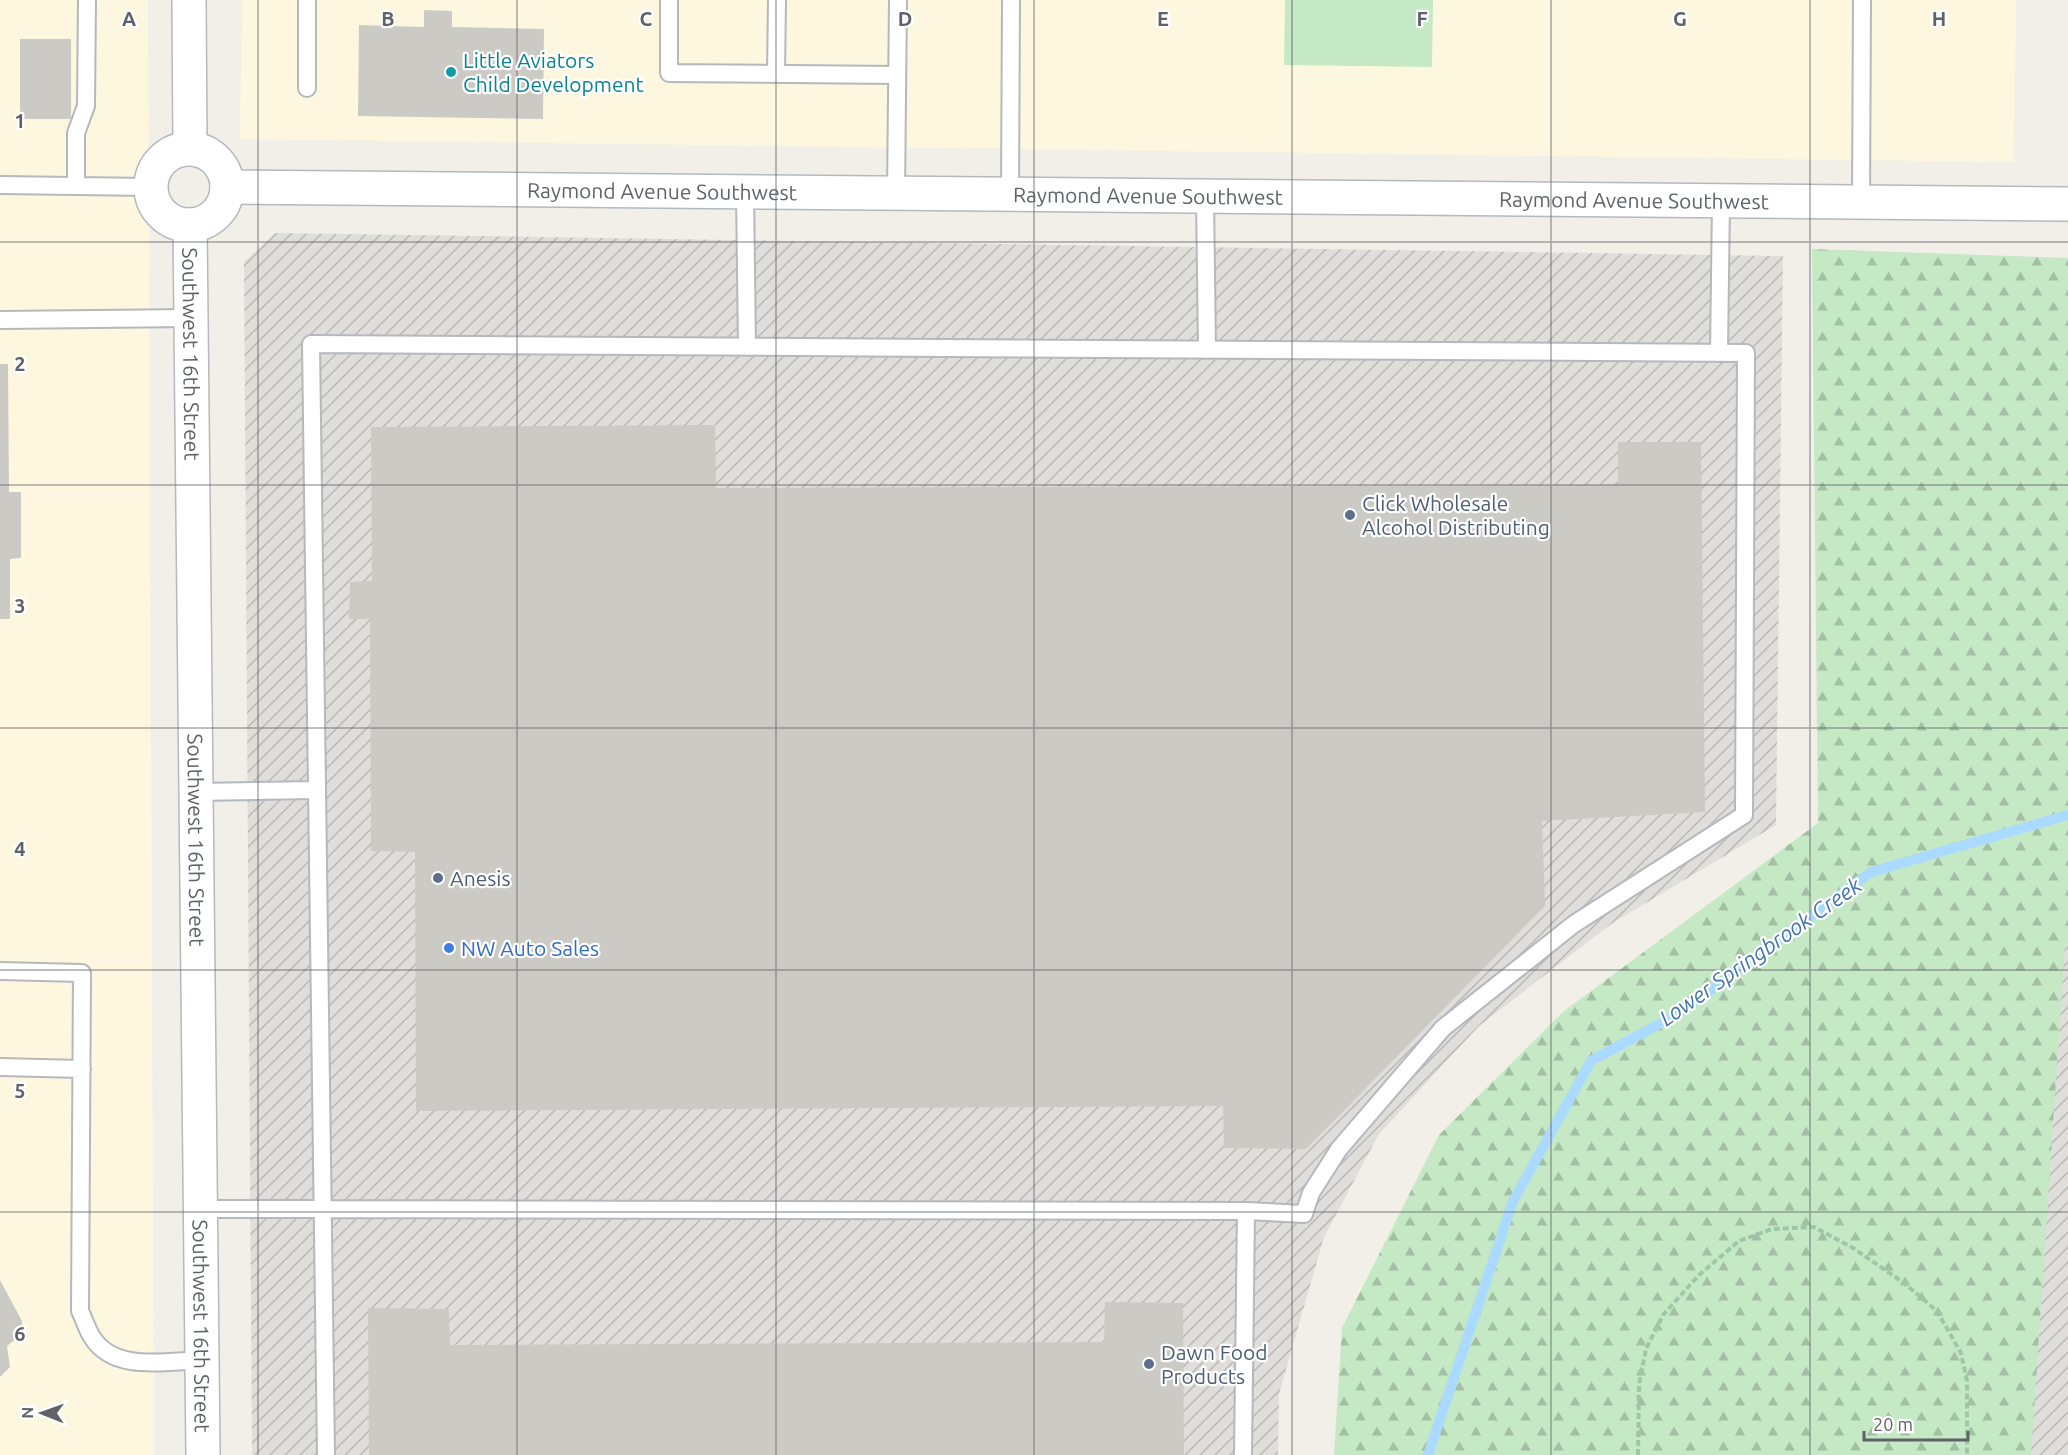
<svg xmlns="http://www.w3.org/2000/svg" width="2068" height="1455" viewBox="0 0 2068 1455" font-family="Ubuntu,sans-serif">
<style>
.commercial{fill:#fef7e0}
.industrial{fill:url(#industrial-furrows)}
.green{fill:#c5e8c5}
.forest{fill:url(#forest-firs)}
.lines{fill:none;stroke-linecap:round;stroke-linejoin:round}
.stream{stroke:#aadaff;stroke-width:10}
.building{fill:#cccac5}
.service-casing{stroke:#b5b8bc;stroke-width:20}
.minor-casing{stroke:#b5b8bc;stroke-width:36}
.tertiary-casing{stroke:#b5b8bc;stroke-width:36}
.path{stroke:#9cc7a9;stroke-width:4;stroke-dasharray:6 3;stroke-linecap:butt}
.service{stroke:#fff;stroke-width:16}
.minor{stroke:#fff;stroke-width:33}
.tertiary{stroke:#fff;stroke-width:33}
.grid{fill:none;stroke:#5f6368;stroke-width:1.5;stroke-opacity:0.55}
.culture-dot{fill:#0f9aa8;stroke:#fff;stroke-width:2}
.service-dot{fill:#5c6f8a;stroke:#fff;stroke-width:2}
.shop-dot{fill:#3f7fe0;stroke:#fff;stroke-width:2}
.labels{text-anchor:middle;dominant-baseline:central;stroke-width:4.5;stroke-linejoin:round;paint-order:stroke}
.culture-label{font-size:21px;fill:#0d838f;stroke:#fff;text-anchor:start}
.street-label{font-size:21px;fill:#5f6368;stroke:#fff}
.service-label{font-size:21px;fill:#4e5e75;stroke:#fff;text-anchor:start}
.shop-label{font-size:21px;fill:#366cbe;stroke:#fff;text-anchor:start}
.water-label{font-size:22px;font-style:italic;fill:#4174aa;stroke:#fff}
.grid-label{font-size:20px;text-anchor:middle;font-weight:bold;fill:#5f6368;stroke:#fff;stroke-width:4.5;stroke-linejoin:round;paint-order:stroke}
</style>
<defs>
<pattern id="industrial-furrows" width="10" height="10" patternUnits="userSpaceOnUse" patternTransform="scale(1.5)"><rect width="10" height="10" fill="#e0deda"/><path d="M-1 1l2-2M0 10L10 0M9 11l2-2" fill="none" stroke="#b9b8b5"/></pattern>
<pattern id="forest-firs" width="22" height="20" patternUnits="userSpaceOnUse" patternTransform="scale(1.5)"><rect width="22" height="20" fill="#c5e8c5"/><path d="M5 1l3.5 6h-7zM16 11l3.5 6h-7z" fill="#a3c0a4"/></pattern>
</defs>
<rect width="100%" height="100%" fill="#f1efe8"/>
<!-- commercial -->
<path class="commercial" d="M0 0H148L154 1455H0Z
M242 0H2016L2014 162 240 139Z"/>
<!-- industrial -->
<path class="industrial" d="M275 233 1783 256 1776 825 1611 924 1479 1026 1379 1134 1324 1237 1279 1394 1278 1455H252L244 262Z
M2068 909V1455H2007Z"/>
<!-- green -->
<path class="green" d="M1285 0H1433L1432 67 1284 65Z"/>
<!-- forest -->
<path class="forest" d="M1812 249 2068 258V943L2065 945 2031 1455H1334L1342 1328 1439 1135 1564 1011 1818 823Z"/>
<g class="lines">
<!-- stream -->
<path class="stream" d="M1428 1455 1513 1201 1591 1061 1681 1012 1871 872 2068 815"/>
</g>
<!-- building -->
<path class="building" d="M424 10 452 11V27L544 29 543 119 358 116 359 25 424 27Z
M20 39H71V119H20Z
M0 364H8L9 492H21V558L10 559V619H0Z
M715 425 716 488 1618 485V442H1701L1705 812 1542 821 1545 906 1306 1149 1224 1148 1223 1106 416 1111 415 852 371 851 370 619H349L350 582 372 581 371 427Z
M0 1280 22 1321V1334L7 1346 10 1367 0 1377Z
M1105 1302 1183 1303 1184 1455H369L368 1308 449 1309 450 1345 1104 1342Z"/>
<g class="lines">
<defs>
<path id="service" d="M307 0V88
M669 0V73L897 75
M776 74 777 0
M0 185 150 187
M76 186V133L86 106 87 0
M745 192 747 347
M896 194 898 0
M1010 195 1011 0
M1205 197 1207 350
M1861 203 1862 0
M0 320 191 318
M1719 353 1721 201
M196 792 317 790
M0 971 82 973 80 1311C84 1319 87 1329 92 1337 114 1373 167 1361 202 1360
M0 1067 82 1069
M201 1209H323L1246 1211 1304 1214 1311 1193 1339 1149 1443 1028 1574 924 1744 815 1746 353 311 344C316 714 321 1085 326 1455
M1243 1455 1246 1211"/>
<g id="minor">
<path id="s1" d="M227 187 2068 204"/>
</g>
<g id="tertiary">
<path d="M189 0 190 148"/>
<circle cx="189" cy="187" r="38"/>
<path id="s2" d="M190 225 203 1455"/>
</g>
</defs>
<!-- service casing -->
<use href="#service" class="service-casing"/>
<!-- minor casing -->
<use href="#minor" class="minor-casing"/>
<!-- tertiary casing -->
<use href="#tertiary" class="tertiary-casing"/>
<!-- path -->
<path class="path" d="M1638 1455 1639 1384 1646 1349 1663 1315 1699 1275 1739 1241 1772 1229 1814 1227 1853 1248 1904 1283 1937 1311 1961 1353 1967 1381V1455"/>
<!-- service -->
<use href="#service" class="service"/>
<!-- minor -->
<use href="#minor" class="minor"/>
<!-- tertiary -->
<use href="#tertiary" class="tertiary"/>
</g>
<!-- grid -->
<path class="grid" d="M258 0V1455M517 0V1455M776 0V1455M1034 0V1455M1292 0V1455M1551 0V1455M1810 0V1455M0 242H2068M0 485H2068M0 728H2068M0 970H2068M0 1212H2068"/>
<!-- markers -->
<circle class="culture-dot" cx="451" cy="72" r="6"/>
<g class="service-dot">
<circle cx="1350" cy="515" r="6"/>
<circle cx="438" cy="878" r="6"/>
<circle cx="1149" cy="1364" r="6"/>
</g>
<circle class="shop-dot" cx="449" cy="948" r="6"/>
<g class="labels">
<!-- culture labels -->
<g class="culture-label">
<text x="463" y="60">Little Aviators<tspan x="463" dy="24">Child Development</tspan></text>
</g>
<!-- street labels -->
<g class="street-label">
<text stroke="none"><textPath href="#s1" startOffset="435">Raymond Avenue Southwest</textPath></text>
<text stroke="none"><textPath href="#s1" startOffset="921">Raymond Avenue Southwest</textPath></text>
<text stroke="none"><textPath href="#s1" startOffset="1407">Raymond Avenue Southwest</textPath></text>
<text stroke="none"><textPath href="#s2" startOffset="129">Southwest 16th Street</textPath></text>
<text stroke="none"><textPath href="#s2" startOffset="615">Southwest 16th Street</textPath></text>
<text stroke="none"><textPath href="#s2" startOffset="1101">Southwest 16th Street</textPath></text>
</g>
<!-- service labels -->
<g class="service-label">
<text x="1362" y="503">Click Wholesale<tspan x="1362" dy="24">Alcohol Distributing</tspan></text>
<text x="450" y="878">Anesis</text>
<text x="1161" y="1352">Dawn Food<tspan x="1161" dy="24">Products</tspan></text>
</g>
<!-- shop labels -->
<g class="shop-label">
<text x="461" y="948">NW Auto Sales</text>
</g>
<!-- water labels -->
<g class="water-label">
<text transform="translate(1760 951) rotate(-35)">Lower Springbrook Creek</text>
</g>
</g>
<g class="grid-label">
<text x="129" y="26">A</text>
<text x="388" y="26">B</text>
<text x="646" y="26">C</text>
<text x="905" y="26">D</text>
<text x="1163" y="26">E</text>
<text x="1422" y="26">F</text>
<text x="1680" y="26">G</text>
<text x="1939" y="26">H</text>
<text x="20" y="128">1</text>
<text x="20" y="371">2</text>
<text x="20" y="613">3</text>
<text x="20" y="856">4</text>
<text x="20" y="1098">5</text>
<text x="20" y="1341">6</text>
</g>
<!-- north arrow -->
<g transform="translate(42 1413) rotate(271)" stroke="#ffffff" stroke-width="4.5" paint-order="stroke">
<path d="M0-4.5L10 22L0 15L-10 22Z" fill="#5f6368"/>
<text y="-9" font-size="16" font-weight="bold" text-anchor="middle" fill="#5f6368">N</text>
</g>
<!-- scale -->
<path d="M1864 1431v9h104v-9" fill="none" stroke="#5f6368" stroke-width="3"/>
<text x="1873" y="1431" font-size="18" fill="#5f6368" stroke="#ffffff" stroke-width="4.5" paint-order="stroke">20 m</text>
</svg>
